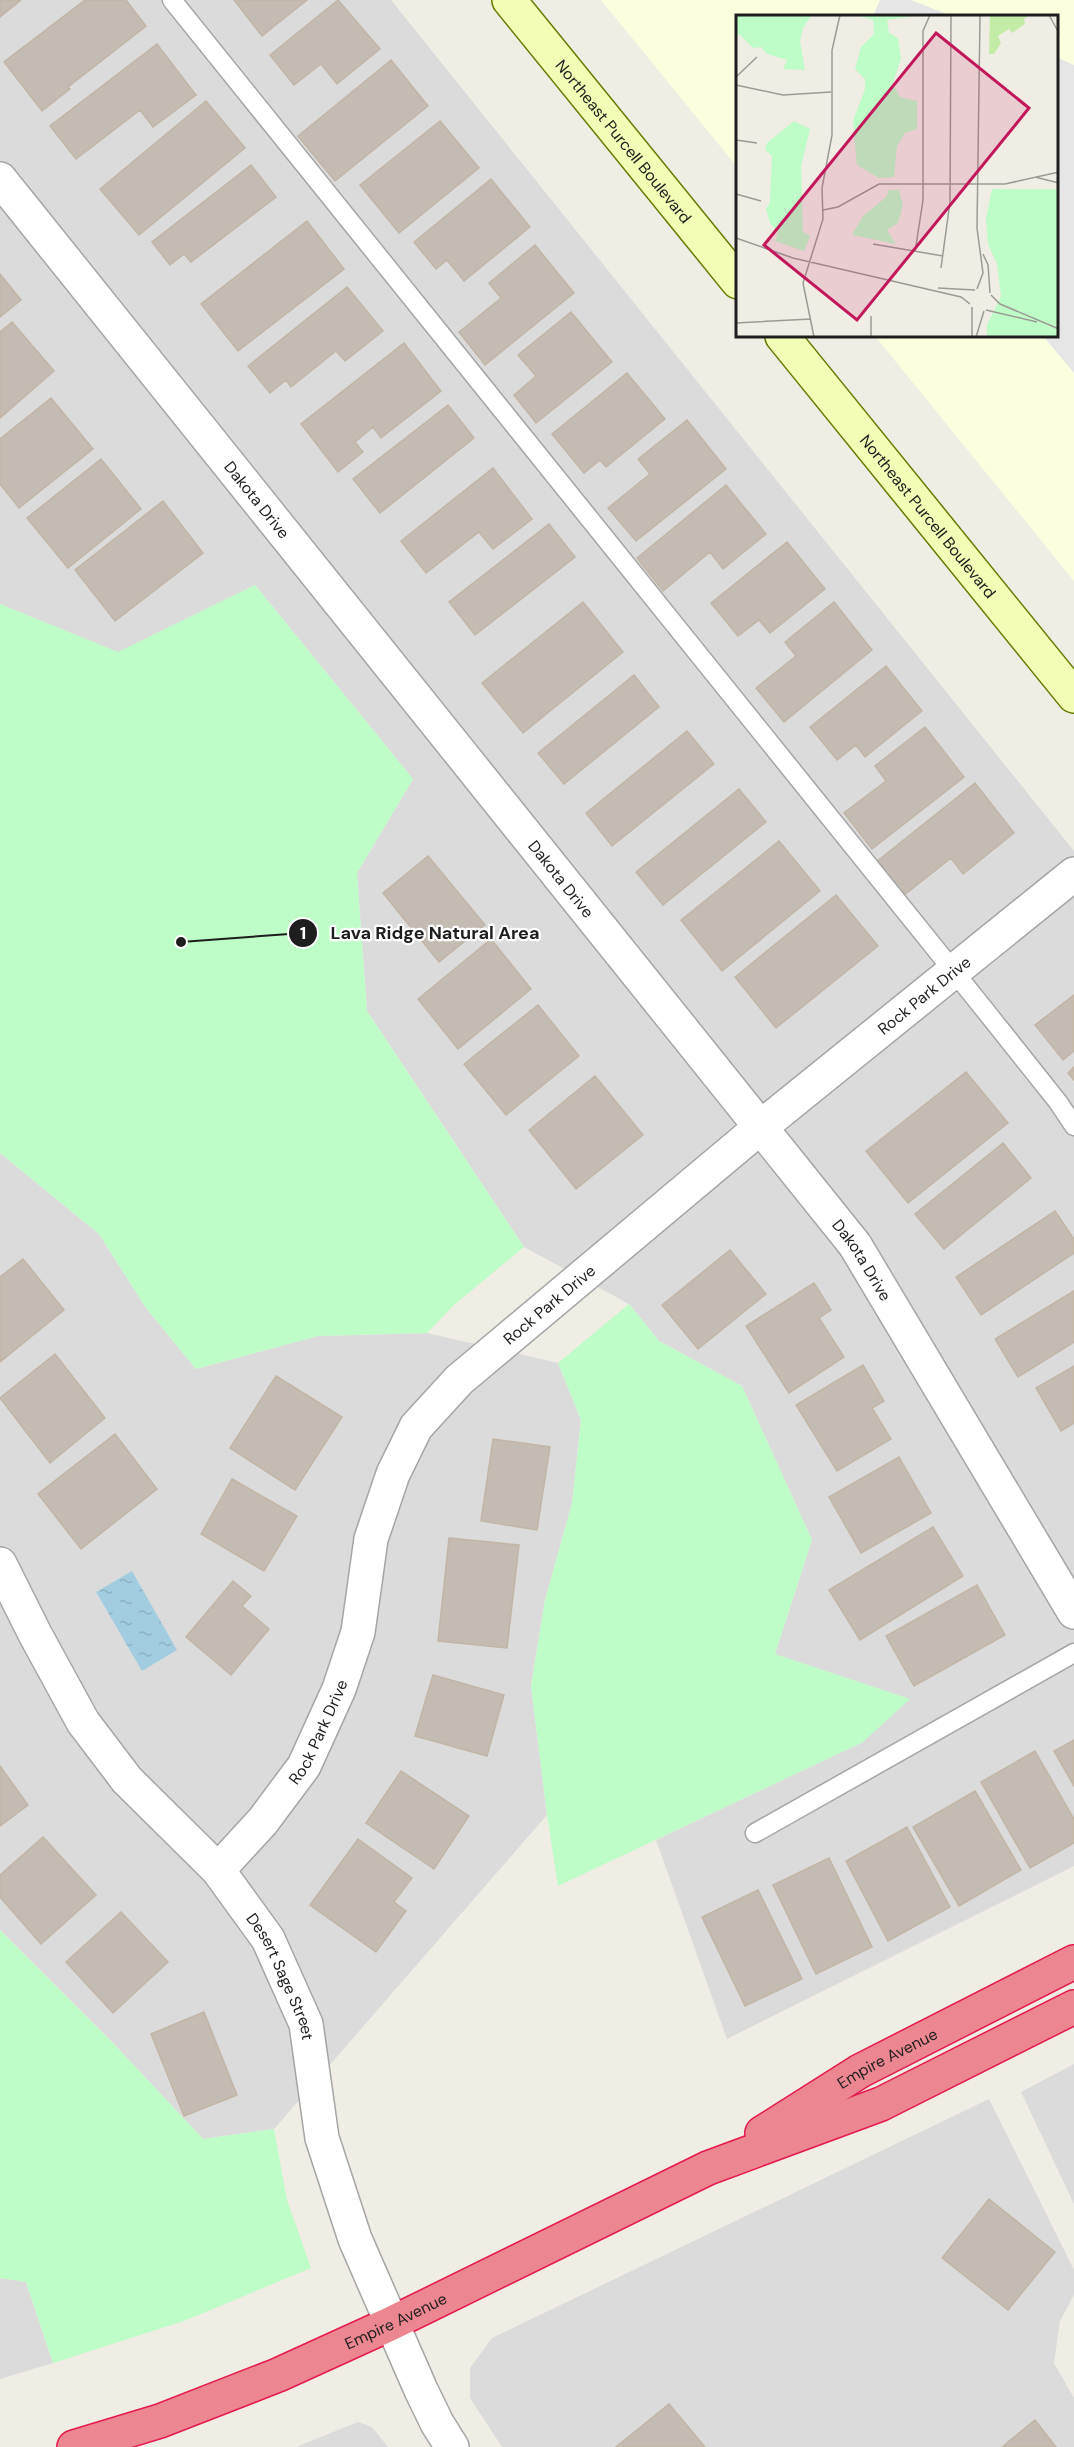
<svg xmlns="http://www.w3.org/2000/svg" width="1074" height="2447" viewBox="0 0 1074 2447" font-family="'DM Sans',sans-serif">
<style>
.residential{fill:#dcdbdb}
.education{fill:#fcffde}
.park{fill:#befcc8}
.parking{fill:#e6e6e6}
.water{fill:url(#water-ripples)}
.building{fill:#c4bcb3;stroke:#c2b5a5;stroke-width:1.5}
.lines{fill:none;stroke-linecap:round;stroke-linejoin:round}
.lane-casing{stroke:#a5a5a5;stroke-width:21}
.street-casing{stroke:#a5a5a5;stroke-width:36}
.secondary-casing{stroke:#637b00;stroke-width:36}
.highway-casing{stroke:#e41a4e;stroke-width:36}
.lane{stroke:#fff;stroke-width:18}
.street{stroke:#fff;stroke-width:33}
.secondary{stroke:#f3fdb5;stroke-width:33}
.highway{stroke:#ec8791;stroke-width:33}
.labels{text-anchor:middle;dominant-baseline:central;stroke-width:4.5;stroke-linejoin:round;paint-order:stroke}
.street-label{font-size:16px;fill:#1e1e1e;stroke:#fff}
.inset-road{fill:none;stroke:#9c9a95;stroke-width:1.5}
.view{fill:#c2185b;fill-opacity:0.15;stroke:#c2185b;stroke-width:3}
.inset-edge{fill:none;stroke:#1e1e1e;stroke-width:3}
.leader{fill:none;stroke:#1e1e1e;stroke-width:2}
.callout-dot{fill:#1e1e1e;stroke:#fff;stroke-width:2}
.mark-label{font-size:18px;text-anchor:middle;font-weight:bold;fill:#fff}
.callout-label{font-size:18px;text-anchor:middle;font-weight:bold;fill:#1e1e1e;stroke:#fff;stroke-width:4.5;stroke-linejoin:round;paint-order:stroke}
</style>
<defs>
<pattern id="water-ripples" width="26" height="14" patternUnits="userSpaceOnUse" patternTransform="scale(1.5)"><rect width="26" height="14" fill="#a2cde0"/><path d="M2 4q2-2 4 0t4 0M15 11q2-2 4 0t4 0" fill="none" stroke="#8bb0c0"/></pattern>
</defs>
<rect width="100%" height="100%" fill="#f0ede4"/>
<!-- residential -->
<path class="residential" d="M0 0H391L1074 851V1866L727 2039 656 1840 863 1742 775 1654 812 1540 742 1386 659 1341 629 1304 524 1247 367 1011 357 873 413 779 255 585 118 653 0 604Z
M0 1153 99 1234 146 1308 196 1369 318 1336 427 1333 558 1363 581 1420 572 1503 545 1600 531 1686 547 1815 274 2129 203 2139 113 2043 0 1930Z
M1074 2064V2204L1021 2092Z
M989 2099 1074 2270V2295L1060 2321 1054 2363 1074 2398V2447H502L470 2398V2368L492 2338Z
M0 2278 26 2282 53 2363 0 2379Z
M358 2422 372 2427 388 2447H296Z"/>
<!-- education -->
<path class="education" d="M601 0H1074V581L875 336H1058V16H738V168Z"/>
<!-- park -->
<path class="park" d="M255 585 413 779 357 873 367 1011 524 1247 454 1305 427 1333 318 1336 196 1369 146 1308 99 1234 0 1153V604L118 652Z
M629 1304 659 1341 742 1386 812 1540 775 1654 910 1699 863 1742 558 1886 547 1815 531 1686 545 1600 572 1503 581 1420 558 1363Z
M0 1930 113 2043 203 2139 274 2129 287 2200 311 2268 184 2321 53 2363 26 2282 0 2278Z"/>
<!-- parking -->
<path class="parking" d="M880 0H911L952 16H873Z
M1058 58 1074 65V373L1043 336H1058Z"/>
<!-- water -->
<path class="water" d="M132 1571 177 1650 142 1671 96 1592Z"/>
<!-- building -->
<path class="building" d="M0 0H21L0 17Z
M85 0H126L146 26 68 87 70 89 42 111 4 62Z
M234 0H307L262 36Z
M338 0 380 49 337 84 321 64 294 85 270 55Z
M157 44 196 95 153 127 140 110 76 159 50 126Z
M391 60 428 106 335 181 298 136Z
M206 101 245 148 139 235 100 189Z
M440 121 479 168 399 233 360 185Z
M251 165 276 197 191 262 184 254 170 265 152 242Z
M491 179 530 227 464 281 447 260 436 269 414 242Z
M307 221 344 269 238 351 201 304Z
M535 245 574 293 485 365 459 332 501 298 489 283Z
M0 274 21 300 0 317Z
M347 287 383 331 345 361 336 351 291 387 286 380 270 393 248 366Z
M571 312 612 362 536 423 514 395 536 376 518 355Z
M12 322 54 371 0 418V332Z
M404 343 441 391 381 438 373 427 355 442 363 452 338 472 301 424Z
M627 373 665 419 606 467 600 460 584 473 552 434Z
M51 398 93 449 19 508 0 484V439Z
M448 405 474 438 380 513 353 479Z
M687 420 726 469 636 541 608 508 650 474 638 459Z
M101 459 141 509 68 568 27 518Z
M493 468 532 519 493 549 479 532 426 573 401 541Z
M726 485 766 534 723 569 710 552 663 591 637 558Z
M163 501 203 553 115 621 75 570Z
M549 524 575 557 475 635 449 602Z
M787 542 825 589 770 633 759 620 738 636 711 603Z
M583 602 623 652 523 733 482 683Z
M834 602 872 650 784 722 756 688 796 656 785 642Z
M886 666 922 711 865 757 856 745 837 760 810 727Z
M634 675 659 707 564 784 538 753Z
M925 727 964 777 872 849 844 813 886 781 875 766Z
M687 731 714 764 612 846 586 813Z
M975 783 1014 833 963 874 951 858 903 896 876 862Z
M739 789 766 822 663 905 636 872Z
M779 841 820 891 722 971 681 920Z
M428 856 485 925 439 962 383 893Z
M836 895 878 946 776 1028 735 977Z
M491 939 531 989 458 1049 418 999Z
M1074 995V1051L1063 1060 1035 1025Z
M538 1005 579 1056 506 1115 464 1064Z
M1074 1067V1080L1068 1073Z
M966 1072 1008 1123 908 1203 866 1151Z
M595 1076 643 1135 576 1189 529 1130Z
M1003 1143 1031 1178 944 1249 915 1214Z
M1055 1211 1074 1239V1253L981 1315 956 1277Z
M730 1250 766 1294 698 1349 662 1305Z
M23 1259 64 1310 0 1362V1277Z
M814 1283 831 1310 819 1318 844 1357 789 1393 746 1326Z
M1074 1291V1342L1018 1377 995 1339Z
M55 1354 105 1418 50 1463 0 1398Z
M863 1365 884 1401 872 1408 891 1439 837 1471 796 1405Z
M1074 1366V1423L1061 1431 1036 1388Z
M276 1376 342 1417 295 1490 230 1448Z
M115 1434 157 1489 81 1549 38 1494Z
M493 1439 550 1447 537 1530 481 1521Z
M899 1457 931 1513 861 1553 829 1497Z
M232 1479 297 1516 264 1571 201 1534Z
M933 1527 963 1576 860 1640 829 1590Z
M449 1538 519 1545 507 1648 438 1641Z
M233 1581 251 1596 242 1606 269 1629 231 1675 186 1637Z
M977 1585 1005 1635 914 1686 886 1636Z
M433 1675 504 1695 487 1756 415 1736Z
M1074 1740V1786L1054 1751Z
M1035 1751 1074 1819V1843L1030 1868 981 1782Z
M0 1766 28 1805 0 1826Z
M401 1771 469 1816 434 1869 366 1823Z
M975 1791 1021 1870 959 1906 913 1827Z
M907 1827 950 1907 888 1941 846 1861Z
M43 1837 96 1895 41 1944 0 1897V1875Z
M358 1839 412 1878 394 1902 406 1911 376 1952 310 1905Z
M829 1858 872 1947 816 1974 773 1885Z
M758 1890 802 1979 745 2006 702 1917Z
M121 1912 168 1962 113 2013 66 1962Z
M204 2012 237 2095 184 2116 151 2034Z
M989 2199 1055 2252 1008 2310 942 2258Z
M669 2404 705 2447H616Z
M1035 2420 1056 2447H1002Z"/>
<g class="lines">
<defs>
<path id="lane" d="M172 0 984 1009 1058 1102 1074 1126
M755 1833 1074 1653"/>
<g id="street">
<path id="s1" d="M0 179 855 1245 1074 1612"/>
<path id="s2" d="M0 1564 35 1634 83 1722 127 1780 218 1870 268 1939 306 2024 322 2138 355 2239 421 2390 437 2423 452 2447"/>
<path id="s3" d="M218 1870 263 1821 304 1766 339 1689 358 1632 371 1539 393 1474 416 1427 459 1380 762 1126 1074 874"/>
</g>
<g id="secondary">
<path id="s4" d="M509 0 738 282"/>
<path id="s5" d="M782 336 1074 696"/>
</g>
<g id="highway">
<path id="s6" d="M762 2133 860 2071 1074 1962"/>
<path id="s7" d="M74 2447 160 2421 278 2375 390 2324 708 2168 881 2104 1074 2007"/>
</g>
</defs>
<!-- lane casing -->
<use href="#lane" class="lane-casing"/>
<!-- street casing -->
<use href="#street" class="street-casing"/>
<!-- secondary casing -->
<use href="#secondary" class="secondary-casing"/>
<!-- highway casing -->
<use href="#highway" class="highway-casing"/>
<!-- lane -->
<use href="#lane" class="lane"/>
<!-- street -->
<use href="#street" class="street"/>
<!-- secondary -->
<use href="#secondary" class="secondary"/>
<!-- highway -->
<use href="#highway" class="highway"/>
</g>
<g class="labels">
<!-- street labels -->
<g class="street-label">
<text stroke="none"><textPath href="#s4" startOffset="182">Northeast Purcell Boulevard</textPath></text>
<text stroke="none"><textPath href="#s1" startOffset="411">Dakota Drive</textPath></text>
<text stroke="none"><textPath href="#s5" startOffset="232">Northeast Purcell Boulevard</textPath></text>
<text stroke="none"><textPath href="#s1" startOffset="897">Dakota Drive</textPath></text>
<text stroke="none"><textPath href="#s3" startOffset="1162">Rock Park Drive</textPath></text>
<text stroke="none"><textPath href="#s1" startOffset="1383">Dakota Drive</textPath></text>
<text stroke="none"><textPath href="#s3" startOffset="676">Rock Park Drive</textPath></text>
<text stroke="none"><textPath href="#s3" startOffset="172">Rock Park Drive</textPath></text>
<text stroke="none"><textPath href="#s2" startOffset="504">Desert Sage Street</textPath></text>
<text stroke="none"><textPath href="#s6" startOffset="146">Empire Avenue</textPath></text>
<text stroke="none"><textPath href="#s7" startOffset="346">Empire Avenue</textPath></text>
</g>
</g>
<!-- overview -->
<g transform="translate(736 15)">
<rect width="322" height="322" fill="#f0ede4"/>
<path d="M254 0H294L288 4 289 9 276 18 273 14 262 21 265 28 258 39H253Z" fill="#c3eda7"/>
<path d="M0 0H76L67 13 64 26 69 55 47 54 51 45 31 39 25 32 17 33 3 19 0 24ZM120 0H186L151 5 153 18 162 23 165 43 157 68 164 82 181 86V114L169 118 161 131 158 162 143 163 121 150 117 106 129 74V64L119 54 125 32 138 19 137 5ZM58 106 74 114 65 151 67 217 74 221 68 236 39 226 42 217 34 208 30 194 34 187 36 141 29 135 31 128ZM256 174H322V322H251V310L265 281 261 249 252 229 250 203ZM153 175H163L167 190 162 208 151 215 160 229 116 220 127 201 150 182Z" fill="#befcc8"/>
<path class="inset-road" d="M313 0 323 18M0 62 21 42M0 70 47 80 95 77M0 125 21 128M299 162 323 168M0 179 25 186M87 195 102 192 143 169H269L323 157M0 223 57 243 225 282 234 289M137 229 207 241M179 237 187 185V16L194 0M247 239 252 250 254 278M205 253 214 187 215 0M202 273 239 275M241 274 247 258 241 213 244 0M255 280 264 289 323 314M236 292V322M250 295 301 307M135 301V322M0 308 75 304M78 322 67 268 87 204 86 173 96 120V35L104 0M240 322 248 296"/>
<path class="view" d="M200 18 293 93 121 305 28 230Z"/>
<rect width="322" height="322" class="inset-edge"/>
</g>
<!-- callouts -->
<path class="leader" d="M181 942L303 933"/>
<g class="callout-dot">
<circle cx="181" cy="942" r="6"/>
<circle cx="303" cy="933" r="15"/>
</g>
<g class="mark-label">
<text x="303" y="939">1</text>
</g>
<g class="callout-label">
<text x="435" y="939">Lava Ridge Natural Area</text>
</g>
</svg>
